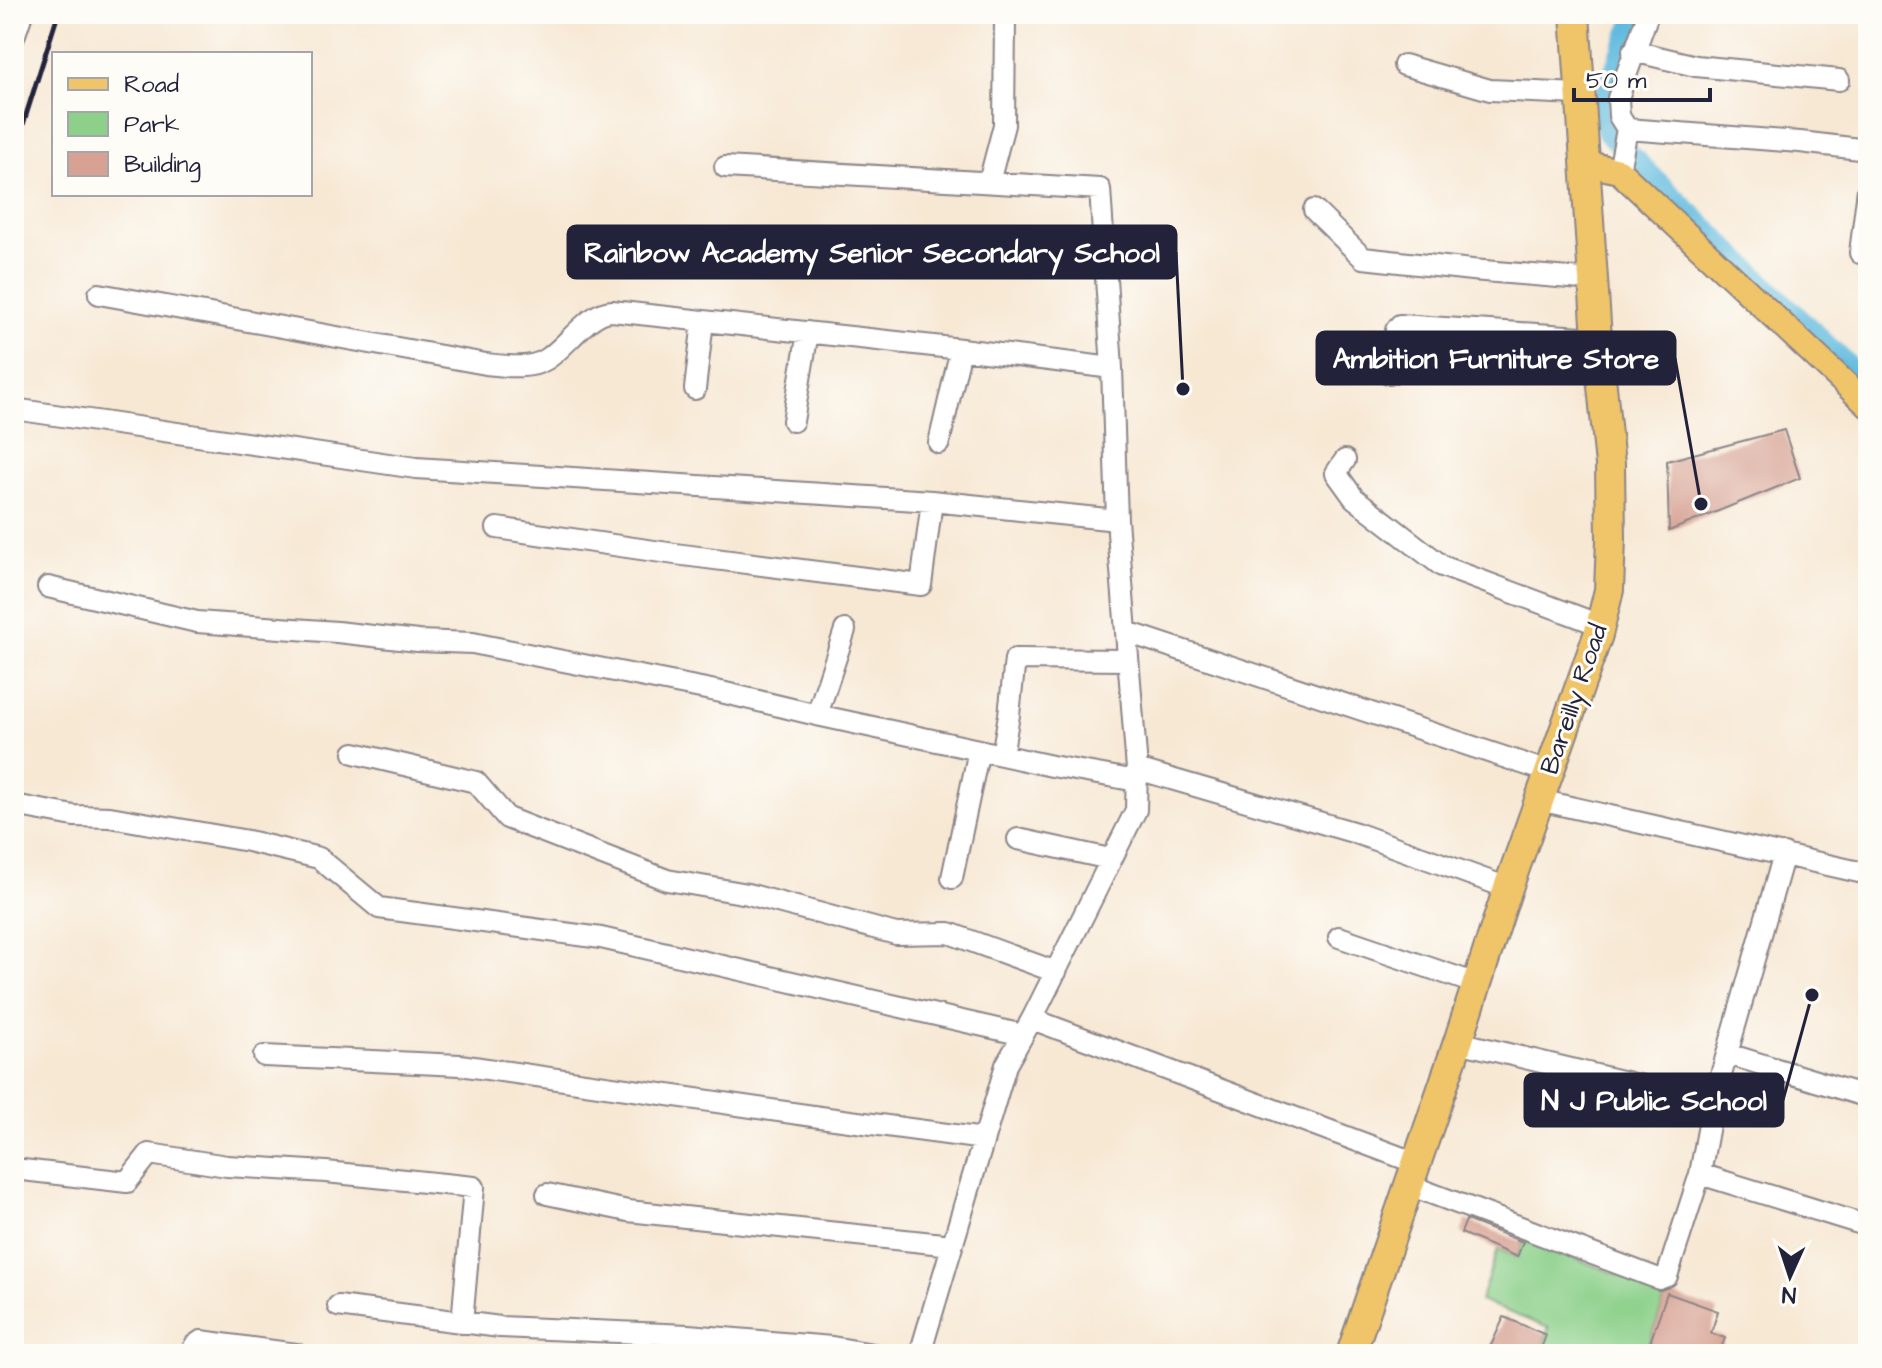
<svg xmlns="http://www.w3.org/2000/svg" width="1882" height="1368" viewBox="0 0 1882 1368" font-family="'Architects Daughter',sans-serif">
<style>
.green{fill:#8cd08a;stroke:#577962;stroke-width:2}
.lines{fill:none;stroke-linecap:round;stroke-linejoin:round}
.canal{stroke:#62bbdf;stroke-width:20}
.building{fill:#d7a193}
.minor-casing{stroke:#8c8588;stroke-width:24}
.major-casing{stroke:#8c8588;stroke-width:28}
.highway-casing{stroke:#8c8588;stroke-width:32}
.minor{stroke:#fff;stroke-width:20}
.major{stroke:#f0c469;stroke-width:24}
.highway{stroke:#f0c469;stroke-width:28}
.rail{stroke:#22223b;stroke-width:5}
.labels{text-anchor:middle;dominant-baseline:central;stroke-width:6;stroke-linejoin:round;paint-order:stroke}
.street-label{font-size:26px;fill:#22223b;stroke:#fdfcf7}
.leader{fill:none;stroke:#22223b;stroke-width:3}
.callout-dot{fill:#22223b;stroke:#fdfcf7;stroke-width:3}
.callout{fill:#22223b;stroke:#22223b;stroke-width:3}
.callout-label{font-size:28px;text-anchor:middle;font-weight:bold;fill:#fff}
</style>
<rect width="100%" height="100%" fill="#fdfcf7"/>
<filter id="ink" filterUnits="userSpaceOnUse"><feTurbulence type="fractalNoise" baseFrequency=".0125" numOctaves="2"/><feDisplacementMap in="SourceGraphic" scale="16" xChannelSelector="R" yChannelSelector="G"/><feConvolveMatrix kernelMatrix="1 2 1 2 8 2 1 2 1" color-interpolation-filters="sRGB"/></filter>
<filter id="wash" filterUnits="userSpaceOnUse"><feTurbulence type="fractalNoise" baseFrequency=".006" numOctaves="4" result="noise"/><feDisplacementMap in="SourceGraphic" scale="32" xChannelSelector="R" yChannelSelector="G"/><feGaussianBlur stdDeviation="1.8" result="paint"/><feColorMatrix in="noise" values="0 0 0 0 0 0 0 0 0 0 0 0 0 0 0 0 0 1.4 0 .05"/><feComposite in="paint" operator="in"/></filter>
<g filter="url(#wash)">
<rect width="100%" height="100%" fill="#f7e8d4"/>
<!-- green -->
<path class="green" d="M1524 1239 1667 1293 1646 1354H1541L1540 1353 1549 1328 1480 1301 1498 1249 1517 1257Z"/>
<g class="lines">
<!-- canal -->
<path class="canal" d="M1636 14 1599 108 1607 132 1868 384"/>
</g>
<g id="blocks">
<!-- building -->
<path class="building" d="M1784 430 1800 478 1669 531 1667 461Z
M1466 1220 1523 1242 1517 1257 1461 1233Z
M1667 1293 1718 1311 1711 1333 1725 1338 1719 1354H1646Z
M1504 1317 1546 1335 1539 1354H1487Z"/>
</g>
</g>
<g filter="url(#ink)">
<use href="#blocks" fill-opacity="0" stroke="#8c8588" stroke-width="2"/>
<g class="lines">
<defs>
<path id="minor" d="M14 37 22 14
M1633 51 1696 66 1839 80
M1404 65 1490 90 1579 94
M1627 129 1800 142 1868 150
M725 167 1100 189 1112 368 1117 520 1137 769 1136 810 1032 1019 1006 1065 920 1354
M1619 171 1627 129 1619 116 1618 98 1648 14
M989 182 1004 125 1005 20
M1314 210 1363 258 1472 270 1594 280
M1860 253 1868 189
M99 294 486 364C505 366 530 370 547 359 566 347 590 311 612 311L961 349 1112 368
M1390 374 1396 330 1400 325 1597 338
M695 389 703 321
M14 409 416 468 932 501 1117 520
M793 421 808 332
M939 443 961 349
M1345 460 1336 473 1354 498 1442 566 1600 625
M497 528 675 554 921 585 932 501
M48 587 197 622 337 632 418 641 473 643 487 646 721 692 817 715 1052 766 1137 781
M1127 632 1549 772
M817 715 845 630
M354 753 476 782 507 818 667 880 748 894 896 934 949 933 1056 972
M1002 755 1009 715 1015 659 1128 660
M1137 769 1356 833 1508 888
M1539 800 1868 874
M14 805 74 816 110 817 248 841 319 858 379 908 601 938 1023 1035
M1018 839 1110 859
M952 878 979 750
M1339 937 1477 984
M1032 1019 1416 1163
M1458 1042 1713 1103
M1728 1054 1868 1097
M264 1056 460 1065 820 1117 984 1139
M14 1169 127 1182 149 1154 227 1166 326 1172 474 1187 462 1323
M1700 1174 1868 1226
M1409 1185 1659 1279 1667 1276 1700 1174 1713 1103 1784 854
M547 1194 628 1211 952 1245
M338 1306 500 1327 688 1335 832 1347 873 1354
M190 1354 195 1345 201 1341 296 1354"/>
<path id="major" d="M1584 163 1619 171 1868 405"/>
<path id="highway" d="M1351 1354 1458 1042 1508 888 1598 635 1609 590 1611 539 1610 464 1597 338 1575 14"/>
</defs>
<!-- minor casing -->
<use href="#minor" class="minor-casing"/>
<!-- major casing -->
<use href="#major" class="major-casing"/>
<!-- highway casing -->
<use href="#highway" class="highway-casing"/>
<!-- minor -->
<use href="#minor" class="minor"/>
<!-- major -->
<use href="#major" class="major"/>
<!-- highway -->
<use href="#highway" class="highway"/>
<!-- rail -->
<path class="rail" d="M14 153 58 14"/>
</g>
</g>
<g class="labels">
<!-- street labels -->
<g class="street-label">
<text transform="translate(1574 699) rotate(-71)">Bareilly Road</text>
</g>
</g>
<!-- callouts -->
<path class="leader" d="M1183 389L1176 252M1701 504L1675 358M1812 995L1783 1100"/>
<g class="callout-dot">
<circle cx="1183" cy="389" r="8"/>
<circle cx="1701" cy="504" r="8"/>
<circle cx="1812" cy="995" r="8"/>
</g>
<g class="callout">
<rect x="568" y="226" width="608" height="52" rx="8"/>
<rect x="1317" y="332" width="358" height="52" rx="8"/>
<rect x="1525" y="1074" width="258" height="52" rx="8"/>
</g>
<g class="callout-label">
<text x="872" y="262">Rainbow Academy Senior Secondary School</text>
<text x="1496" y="368">Ambition Furniture Store</text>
<text x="1654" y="1110">N J Public School</text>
</g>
<!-- margin -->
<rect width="1882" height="1368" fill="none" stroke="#fdfcf7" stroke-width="48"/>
<!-- legend -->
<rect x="52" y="52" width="260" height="144" fill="#fdfcf7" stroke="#a5a5ac" stroke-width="2"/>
<rect x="68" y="78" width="40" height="12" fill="#f0c469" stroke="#a5a5ac" stroke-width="2"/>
<text x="124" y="92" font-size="24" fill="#22223b">Road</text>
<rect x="68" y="112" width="40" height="24" fill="#8cd08a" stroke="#a5a5ac" stroke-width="2"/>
<text x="124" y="132" font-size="24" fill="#22223b">Park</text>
<rect x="68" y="152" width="40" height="24" fill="#d7a193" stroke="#a5a5ac" stroke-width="2"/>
<text x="124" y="172" font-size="24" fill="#22223b">Building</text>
<!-- north arrow -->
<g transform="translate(1790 1276) rotate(183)" stroke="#fdfcf7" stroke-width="6" paint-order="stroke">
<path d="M0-6L14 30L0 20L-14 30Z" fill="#22223b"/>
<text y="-12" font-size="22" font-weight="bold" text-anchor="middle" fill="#22223b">N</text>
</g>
<!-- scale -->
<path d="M1574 88v12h136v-12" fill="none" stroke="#22223b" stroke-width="4"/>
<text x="1586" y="88" font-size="24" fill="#22223b" stroke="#fdfcf7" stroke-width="6" paint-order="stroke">50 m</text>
</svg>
